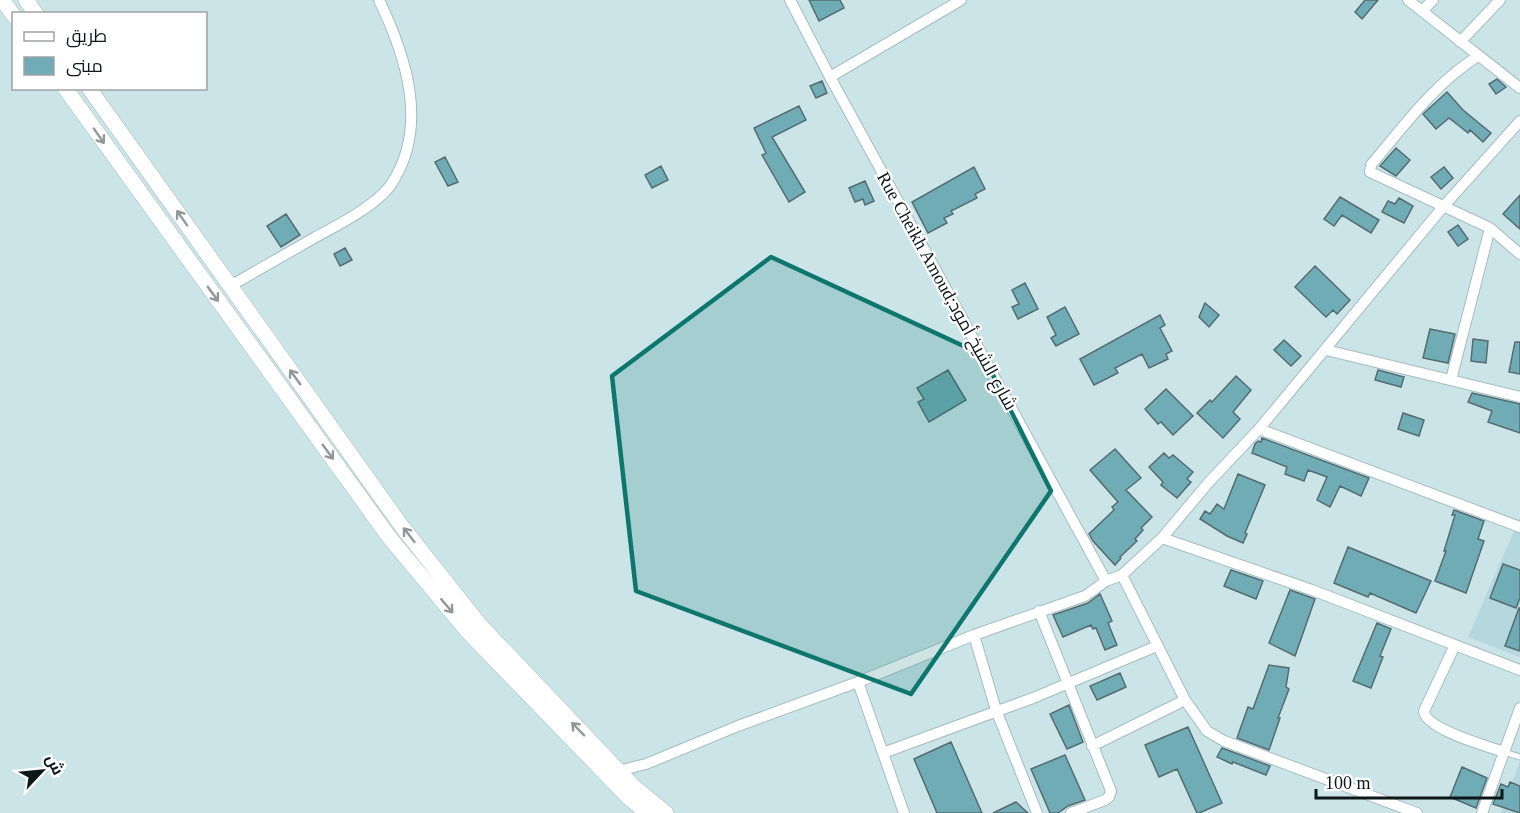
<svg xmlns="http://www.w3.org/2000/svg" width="1520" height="813" viewBox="0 0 1520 813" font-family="'Times New Roman',Cairo,serif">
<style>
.built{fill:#b5d8de}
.building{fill:#6facb5;stroke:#556c70;stroke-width:1.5}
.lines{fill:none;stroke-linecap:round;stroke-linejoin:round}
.lane-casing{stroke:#a3bdc1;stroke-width:7}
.street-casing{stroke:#a3bdc1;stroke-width:12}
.secondary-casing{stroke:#a3bdc1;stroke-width:16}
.lane{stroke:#fff;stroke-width:5}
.street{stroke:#fff;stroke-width:10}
.secondary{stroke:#fff;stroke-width:15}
.oneway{stroke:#929797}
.marked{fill:#0f766e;fill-opacity:0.2;stroke:#0f766e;stroke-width:4.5;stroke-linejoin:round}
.labels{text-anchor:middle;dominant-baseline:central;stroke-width:4.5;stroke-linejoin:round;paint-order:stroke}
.street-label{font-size:18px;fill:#0d1718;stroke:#fff}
</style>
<rect width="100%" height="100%" fill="#cae4e8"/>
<!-- built -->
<path class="built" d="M1520 517V657L1468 637Z
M1520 761V813H1501Z"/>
<!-- building -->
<path class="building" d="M809 0H840L844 8 819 21Z
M1365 0H1378L1362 19 1355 12Z
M1497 79 1506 87 1496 94 1489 84Z
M822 81 827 93 816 98 810 86Z
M1447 92 1463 110 1491 133 1483 142 1470 130 1468 133 1449 118 1436 129 1423 114Z
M799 106 806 120 772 137 805 192 789 202 762 155 766 153 754 128Z
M1396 148 1410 160 1396 176 1380 166Z
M445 157 458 182 448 186 435 162Z
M661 166 668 180 652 188 645 175Z
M974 167 985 189 975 194 977 198 951 211 953 214 944 218 947 223 928 233 912 202Z
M1444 167 1453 178 1441 189 1431 177Z
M865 181 874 201 865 205 863 199 855 202 849 188Z
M1520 195V229L1503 214Z
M1340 197 1379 220 1371 233 1342 215 1334 226 1324 219Z
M1399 198 1413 206 1404 223 1382 212 1388 201 1395 204Z
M286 214 300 235 281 247 267 226Z
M1458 225 1468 239 1458 246 1448 232Z
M345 248 352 260 340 266 334 254Z
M1315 266 1350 300 1337 314 1333 310 1326 317 1295 287Z
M1025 283 1038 309 1018 319 1012 307 1019 304 1012 290Z
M1205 303 1219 315 1209 327 1199 317Z
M1065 307 1079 334 1056 346 1051 338 1056 335 1047 317Z
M1160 315 1165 325 1160 328 1172 351 1166 354 1168 359 1149 368 1142 354 1115 368 1118 373 1094 385 1080 359Z
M1430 329 1455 334 1448 363 1423 358Z
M1473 339 1488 341 1486 363 1471 361Z
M1284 340 1301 356 1291 366 1274 350Z
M1515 342H1520V374L1509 372Z
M948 370 966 400 929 422 918 402 924 399 917 388Z
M1378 370 1404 377 1401 387 1375 380Z
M1236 376 1251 390 1233 412 1240 419 1223 438 1197 413 1210 400 1212 402Z
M1166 389 1193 416 1173 435 1161 422 1158 424 1145 409Z
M1472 393 1520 404V433L1488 422 1492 411 1468 402Z
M1403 413 1424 420 1419 436 1398 429Z
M1262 438 1369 478 1361 496 1340 486 1330 507 1317 500 1327 477 1308 470 1304 481 1285 474 1287 467 1252 453 1255 444 1258 441 1261 442Z
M1115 449 1141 478 1126 490 1152 517 1141 528 1143 530 1135 539 1137 541 1120 557 1121 558 1115 565 1093 541 1089 534 1114 510 1112 507 1118 502 1090 470Z
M1164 453 1169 458 1173 455 1193 472 1187 479 1191 482 1177 498 1161 485 1163 482 1149 467Z
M1238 474 1265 485 1245 533 1247 534 1243 543 1227 536 1200 519 1205 511 1210 514 1217 504 1224 509Z
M1454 510 1484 521 1478 539 1484 541 1466 593 1435 581 1446 551H1444L1455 515H1452Z
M1348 547 1431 581 1416 613 1370 593 1368 597 1334 583Z
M1503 564 1520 570V598L1516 608 1490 598Z
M1231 570 1263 581 1256 599 1224 586Z
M1290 590 1315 599 1295 656 1269 643Z
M1100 594 1112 621 1108 623 1117 645 1105 650 1096 628 1093 629 1091 625 1063 637 1053 615 1088 603Z
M1519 608H1520V651L1505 646Z
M1377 623 1391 629 1380 656 1383 657 1371 688 1353 681Z
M1269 665 1289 668 1286 687 1289 689 1278 718H1280L1269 750 1237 738 1248 707 1253 709Z
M1120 673 1126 687 1097 700 1090 686Z
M1069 705 1083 742 1067 749 1050 714Z
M1188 727 1222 803 1199 813H1197L1177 769 1159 777 1145 745Z
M951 742 957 756 982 813H937L914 759Z
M1222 748 1270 766 1266 775 1233 762 1232 764 1217 757Z
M1065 755 1085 800 1068 806 1058 813H1050L1031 769Z
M1462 767 1487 778 1476 808 1450 797Z
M1510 782 1520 786V813L1493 804 1501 784 1508 787Z
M1016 802 1028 813H993Z"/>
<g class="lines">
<defs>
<path id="lane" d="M1504 752 1520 757"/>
<path id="street" d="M790 0 830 77 1106 581
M1408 0 1520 88
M1422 11 1433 0
M1460 42 1500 0
M1478 56C1434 84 1404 126 1371 165L1370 172 1490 228 1520 254
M830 77 961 0
M230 286C258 270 286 254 314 238 336 226 378 205 392 183 429 126 406 56 379 0
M1326 350 1520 397
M1451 380 1490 228
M1259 429 1520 527
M1162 538 1312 590 1520 670
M1122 575 1185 700 1207 731 1224 741 1417 813
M1039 611 1111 791 1109 797 1105 800 1071 813
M974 635 996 710 1037 813
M1455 645 1424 711C1425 729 1487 746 1504 752
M858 682 904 813
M1092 746 1185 700
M883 753 1033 698 1157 646
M618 771 646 764 738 726 858 682 974 635 1085 596 1106 581 1122 575 1162 538 1209 482 1259 429 1443 207 1520 121
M1482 813 1520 708"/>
<path id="secondary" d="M2 0 14 16
M26 0 36 14
M65 88 389 537 468 632 627 796 647 813
M89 88 403 528 479 624 633 786 666 813"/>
</defs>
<!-- lane casing -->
<use href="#lane" class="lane-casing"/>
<!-- street casing -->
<use href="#street" class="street-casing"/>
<!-- secondary casing -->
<use href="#secondary" class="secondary-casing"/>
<!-- lane -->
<use href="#lane" class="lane"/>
<!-- street -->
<use href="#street" class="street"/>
<!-- secondary -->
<use href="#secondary" class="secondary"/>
</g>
<!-- one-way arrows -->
<defs><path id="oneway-shaft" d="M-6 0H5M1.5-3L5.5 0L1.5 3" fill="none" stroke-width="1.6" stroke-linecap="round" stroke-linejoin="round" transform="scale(1.5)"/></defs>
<g class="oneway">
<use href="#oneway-shaft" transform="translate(99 136) rotate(55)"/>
<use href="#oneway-shaft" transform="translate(182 218) rotate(-125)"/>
<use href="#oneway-shaft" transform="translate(213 294) rotate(54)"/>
<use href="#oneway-shaft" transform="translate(295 377) rotate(-126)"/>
<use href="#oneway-shaft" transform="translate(328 452) rotate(54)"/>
<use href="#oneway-shaft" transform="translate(409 535) rotate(-128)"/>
<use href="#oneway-shaft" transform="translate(447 606) rotate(50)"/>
<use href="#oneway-shaft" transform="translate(578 729) rotate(-134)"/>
</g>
<!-- marked area -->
<path class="marked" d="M771 257 983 355 1051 491 911 694 636 591 612 376Z"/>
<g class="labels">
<!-- street labels -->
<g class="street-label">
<text transform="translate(947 291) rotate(61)">Rue Cheikh Amoud;شارع الشيخ أمود</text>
</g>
</g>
<!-- legend -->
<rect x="12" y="12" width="195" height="78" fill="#ffffff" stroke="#9ea2a3" stroke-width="1.5"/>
<rect x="24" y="32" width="30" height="9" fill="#ffffff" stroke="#9ea2a3" stroke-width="1.5"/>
<text x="66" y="42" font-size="18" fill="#0d1718">طريق</text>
<rect x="24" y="57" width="30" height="18" fill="#6facb5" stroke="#9ea2a3" stroke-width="1.5"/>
<text x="66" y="72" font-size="18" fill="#0d1718">مبنى</text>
<!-- north arrow -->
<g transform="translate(42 771) rotate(64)" stroke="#ffffff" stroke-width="4.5" paint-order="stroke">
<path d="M0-4.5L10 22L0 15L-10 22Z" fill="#0d1718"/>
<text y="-9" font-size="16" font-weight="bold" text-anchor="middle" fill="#0d1718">ش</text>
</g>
<!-- scale -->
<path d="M1316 789v9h186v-9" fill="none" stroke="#0d1718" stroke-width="3"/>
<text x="1325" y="789" font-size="18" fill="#0d1718" stroke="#ffffff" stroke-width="4.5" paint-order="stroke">100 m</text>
</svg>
